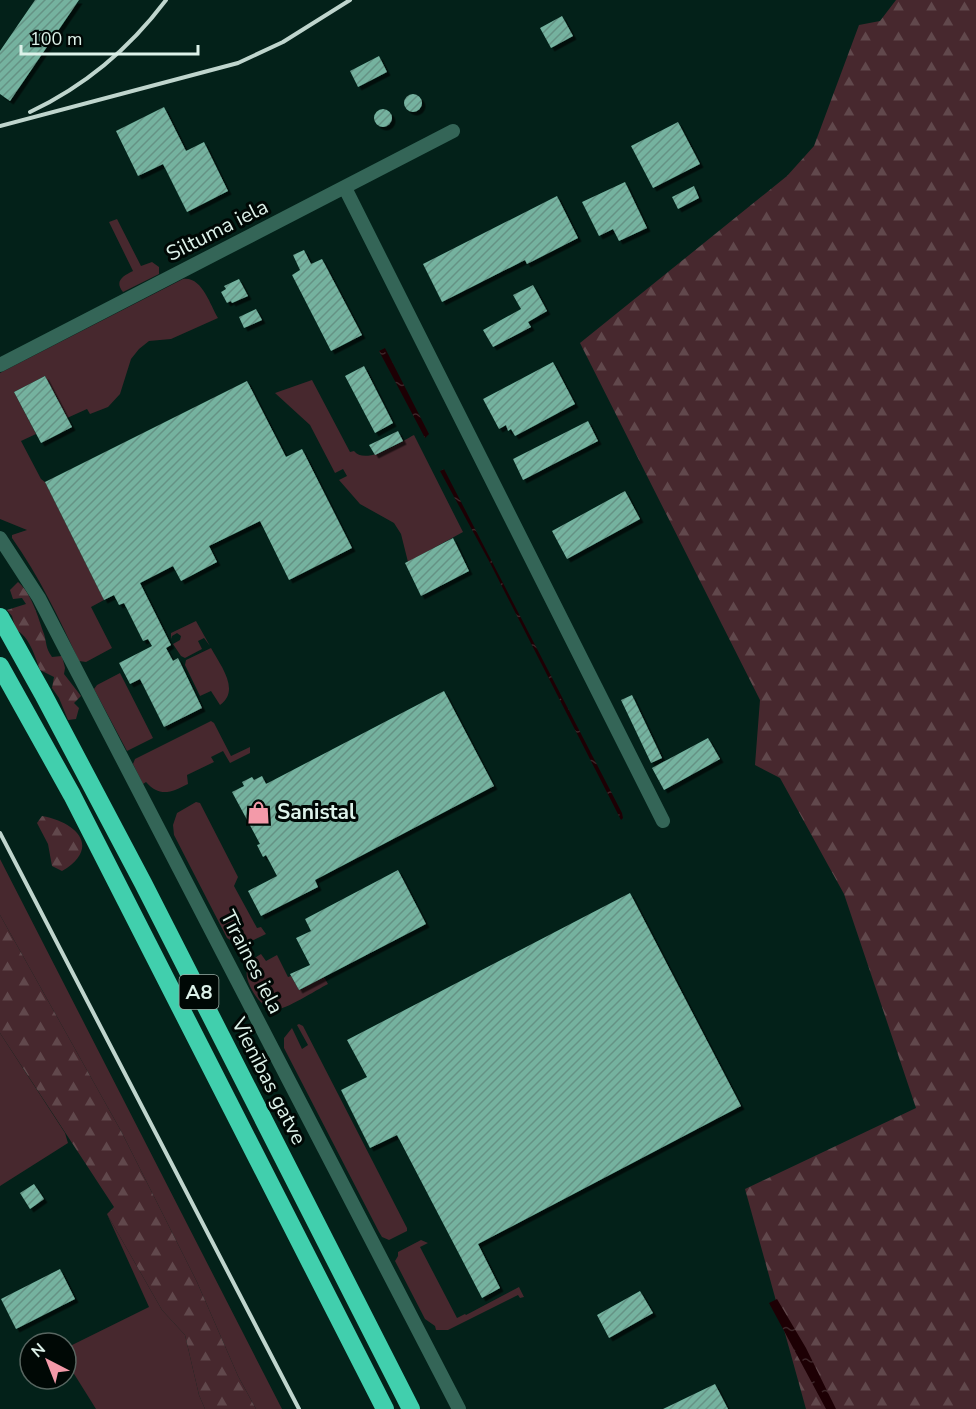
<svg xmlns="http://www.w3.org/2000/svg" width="976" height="1409" viewBox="0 0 976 1409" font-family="'Nunito Sans',sans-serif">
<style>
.grass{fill:#47282e}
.forest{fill:url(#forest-firs)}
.water{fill:url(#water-ripples)}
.building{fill:url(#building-hatch);filter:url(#shadow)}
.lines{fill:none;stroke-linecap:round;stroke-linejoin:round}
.minor{stroke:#346557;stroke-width:14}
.highway{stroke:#41cfad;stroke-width:18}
.rail{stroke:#bfd5cd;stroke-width:4}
.labels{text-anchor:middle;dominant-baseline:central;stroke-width:6;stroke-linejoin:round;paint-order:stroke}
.shield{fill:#000805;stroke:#9baca5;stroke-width:1.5}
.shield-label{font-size:20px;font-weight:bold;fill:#ddf2ea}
.street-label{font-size:21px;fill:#ddf2ea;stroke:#000805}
.poi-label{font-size:21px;font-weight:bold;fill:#ddf2ea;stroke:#000805;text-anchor:start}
</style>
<defs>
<pattern id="forest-firs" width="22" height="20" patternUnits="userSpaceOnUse" patternTransform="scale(1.5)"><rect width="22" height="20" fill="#47282e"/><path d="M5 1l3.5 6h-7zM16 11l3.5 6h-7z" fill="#61484c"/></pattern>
<pattern id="water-ripples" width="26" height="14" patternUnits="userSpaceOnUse" patternTransform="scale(1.5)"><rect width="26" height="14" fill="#1d0004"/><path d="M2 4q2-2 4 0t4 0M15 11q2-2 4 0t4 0" fill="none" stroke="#3d2629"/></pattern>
<pattern id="building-hatch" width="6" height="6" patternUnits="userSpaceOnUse" patternTransform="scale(1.5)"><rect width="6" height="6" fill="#74b29f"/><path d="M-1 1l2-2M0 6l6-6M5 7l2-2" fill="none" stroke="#659284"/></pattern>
<filter id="shadow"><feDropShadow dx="3.5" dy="3.5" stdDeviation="0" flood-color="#0009"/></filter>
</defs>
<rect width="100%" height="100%" fill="#032119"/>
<!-- grass -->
<path class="grass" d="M117 219 141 266 152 262 159 267V274L123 292C114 281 123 276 133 271L109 222Z
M183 279C202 276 210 305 218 318L171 339 149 341 139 349 131 359 120 394 108 407 90 414 87 409 67 418 45 376 14 392 36 434 21 441 41 479 45 482 104 600 91 607 112 648 86 662 79 661C59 618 39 576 12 538V535L27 530 0 519V373Z
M312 380 350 452 354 451C366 466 400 442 414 435L463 532 408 562 401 534 394 523 360 504 339 480 347 476 343 469 335 473 310 425 275 393Z
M196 621 210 646 204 638 198 641 202 649 185 658 181 656 173 644 180 640 181 636 177 633 172 636 171 639V633Z
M211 648C220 665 241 690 220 705L211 691 200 696 185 665 186 660Z
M120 673 153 738 127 751 94 689 97 685Z
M211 721 214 723 231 756 250 747V753L230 763 223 751 211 757 214 762 187 775 188 784C172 792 160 798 146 782L143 784 133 764 135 759Z
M196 802 200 803 238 877 234 886 257 928 261 927 266 934C252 941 241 948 227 938L174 835 173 825 177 813Z
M0 859 282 1409H256L238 1376 197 1282 121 1131 0 915Z
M261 954 266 961 277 955 288 977 291 976 299 990 324 977 328 984C316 990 286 1010 274 1010 261 1009 244 982 247 971 248 963 254 958 261 954Z
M299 1024 303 1026 407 1228V1231L389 1240 382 1237 379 1232 284 1048V1038L292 1028 302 1049 308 1045 297 1025Z
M0 1033 65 1133 68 1143 0 1186Z
M107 1214 162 1310 185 1335 199 1395 205 1409H96L66 1361V1348L149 1307Z
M421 1240 428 1243 420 1247 457 1318 465 1314 466 1315 519 1287 524 1297 520 1298 518 1295 448 1330H436L435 1326 425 1319 395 1261 398 1256V1252Z"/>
<!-- forest -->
<path class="forest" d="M896 0H976V1409H806L745 1189 916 1108 844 894 780 778 755 765 760 700 580 343 787 176 814 146 859 25 880 21Z
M18 582C32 594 38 617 44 634 47 643 45 647 52 657L62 656 65 668 64 674 81 696 74 703 79 708 76 719 68 720 59 698 52 688 54 677 40 670C35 656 29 636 16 630L12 616 7 610 26 604 22 598 13 599 10 590Z
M42 816C76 822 102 847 62 871L52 866 48 844 37 823Z
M0 915 121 1131 197 1282 238 1376 256 1409H205L199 1395 185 1335 162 1310 107 1214 114 1207 0 1033Z"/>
<!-- water -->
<path class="water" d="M385 348 429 434 425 438 379 351Z
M444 469 622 813 623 818 621 820 489 561 440 471Z
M777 1299 806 1348 836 1409H826L769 1303Z"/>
<!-- building -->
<path class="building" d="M35 0H79L10 101 0 94V51Z
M562 16 573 36 551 48 540 28Z
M379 56 387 72 358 87 350 71Z
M404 103a9 9 0 1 1 18 0a9 9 0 1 1-18 0Z
M164 107 186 151 204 142 228 191 187 212 163 164 138 176 116 131Z
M374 118a9 9 0 1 1 18 0a9 9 0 1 1-18 0Z
M678 122 700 164 653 188 631 146Z
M625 182 647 228 619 241 613 229 599 236 582 202Z
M694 186 699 198 678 209 672 197Z
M557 196 578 238 527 264 525 260 442 302 423 264Z
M304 250 311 264 322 259 362 335 331 351 292 275 300 270 293 255Z
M239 279 248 296 232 303 231 301 227 303 221 292 226 289 224 286Z
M533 285 547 311 528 322 531 327 493 347 483 330 521 309 513 295Z
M256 309 262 320 244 328 239 317Z
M553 362 575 404 515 436 511 429 508 431 506 425 499 429 483 399Z
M364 366 393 423 375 433 345 376Z
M45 376 72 427 41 443 14 392Z
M247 381 286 457 302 449 352 548 289 580 260 521 209 546 217 562 181 581 173 566 140 583 171 645 166 648 173 661 178 658 202 708 164 727 140 679 130 684 119 663 152 646 148 639 143 641 124 603 119 605 114 595 104 600 45 482Z
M588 421 598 441 523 480 513 459Z
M398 431 403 441 375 455 369 445Z
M625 491 640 519 567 559 552 531Z
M453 538 469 571 421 596 405 563Z
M444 691 494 786 315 880 318 887 261 916 248 891 277 876 266 855 263 857 257 845 260 844 232 792 244 786 242 782 252 777 254 780 262 776 266 784Z
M632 695 662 758 651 763 621 700Z
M708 738 720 759 664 790 652 768Z
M398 870 426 924 299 990 290 974 310 965 296 938 311 931 305 919Z
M630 893 741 1106 478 1244 500 1288 482 1298 397 1135 370 1148 341 1090 367 1077 347 1040Z
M34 1184 44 1199 30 1209 20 1193Z
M60 1269 75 1299 16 1329 1 1299Z
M640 1291 653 1313 609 1338 597 1315Z
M715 1384 728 1409H663Z"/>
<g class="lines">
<!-- minor -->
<path class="minor" d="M345 188 663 821
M0 365 453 131
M0 538 39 598 459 1409"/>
<!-- highway -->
<path class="highway" d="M0 617 43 694 143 883 411 1409
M0 666 72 795 385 1409"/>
<!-- rail -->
<path class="rail" d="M30 112C85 86 130 48 166 0
M0 126 238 63 283 42 350 0
M0 833 299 1409"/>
</g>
<!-- icons -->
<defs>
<symbol id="shop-bare" viewBox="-9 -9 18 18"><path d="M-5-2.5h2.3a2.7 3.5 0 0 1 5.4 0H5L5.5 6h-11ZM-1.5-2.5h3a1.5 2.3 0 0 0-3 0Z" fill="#f39aa9" stroke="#000805" stroke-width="2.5" paint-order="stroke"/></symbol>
</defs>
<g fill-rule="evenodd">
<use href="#shop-bare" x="242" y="796" width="33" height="33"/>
</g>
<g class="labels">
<!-- shield labels -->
<rect class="shield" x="179.5" y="975" width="39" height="34" rx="4.5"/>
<g class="shield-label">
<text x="199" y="992">A8</text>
</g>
<!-- street labels -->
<g class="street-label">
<text transform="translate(217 230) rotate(-27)">Siltuma iela</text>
<text transform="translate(252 962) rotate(63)">Tīraines iela</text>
<text transform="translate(269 1081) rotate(63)">Vienības gatve</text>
</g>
<!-- poi labels -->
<g class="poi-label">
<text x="277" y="812">Sanistal</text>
</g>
</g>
<!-- north arrow -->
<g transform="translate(48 1361) rotate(318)"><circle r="28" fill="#000805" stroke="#586661" stroke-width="1.5"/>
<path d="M0-4.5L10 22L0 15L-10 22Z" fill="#f39aa9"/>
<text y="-9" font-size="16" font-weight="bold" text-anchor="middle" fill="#ddf2ea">N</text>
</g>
<!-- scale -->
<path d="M21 45v9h177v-9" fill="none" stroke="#ddf2ea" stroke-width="3"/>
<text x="30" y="45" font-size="18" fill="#ddf2ea" stroke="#000805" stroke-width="4.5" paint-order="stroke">100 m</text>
</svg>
